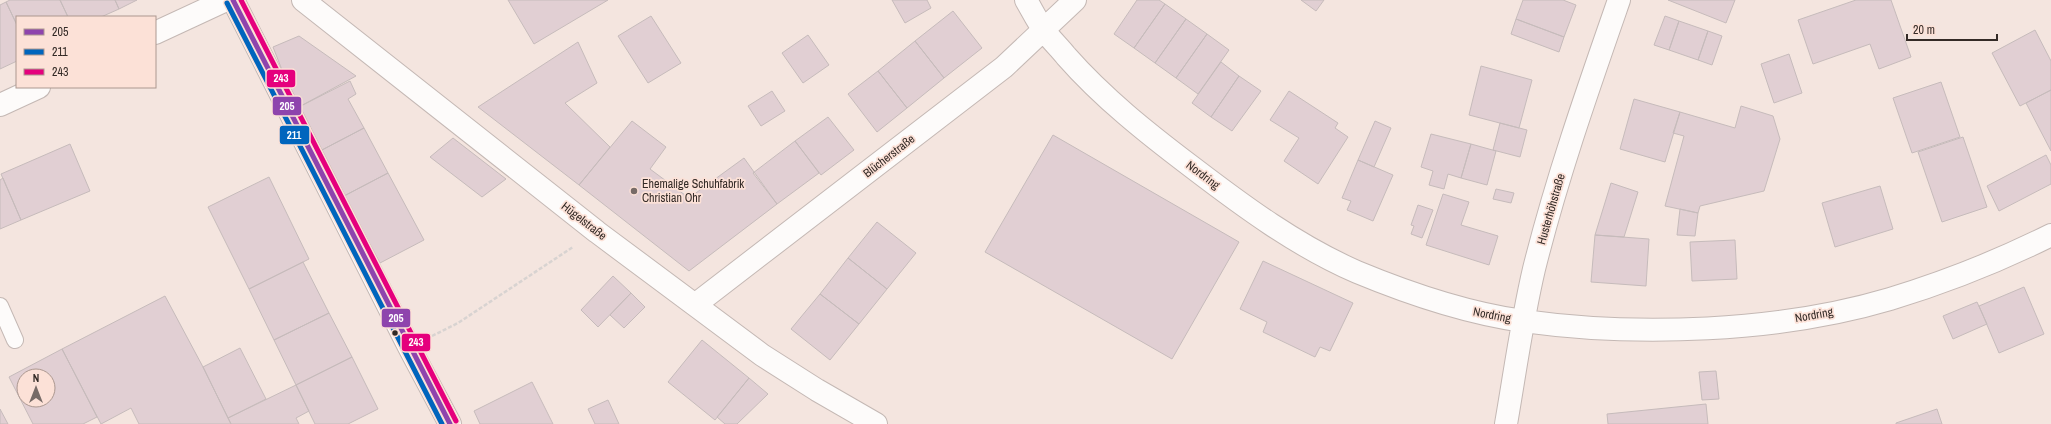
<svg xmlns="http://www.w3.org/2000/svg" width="2051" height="424" viewBox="0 0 2051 424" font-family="'Archivo Narrow',sans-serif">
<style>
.building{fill:#e1cfd3;stroke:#c6bbbb;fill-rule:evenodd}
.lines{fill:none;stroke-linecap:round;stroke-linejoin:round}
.lane-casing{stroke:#c4b8b4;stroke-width:18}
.street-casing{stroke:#c4b8b4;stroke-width:24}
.secondary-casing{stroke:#c4b8b4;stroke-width:24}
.path{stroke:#d8d3d1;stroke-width:2.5;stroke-dasharray:4 2;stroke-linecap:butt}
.lane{stroke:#fdfbfa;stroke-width:16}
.street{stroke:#fdfbfa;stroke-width:22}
.secondary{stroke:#fdfbfa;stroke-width:22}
.bus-1-casing{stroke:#fce1d7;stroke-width:8}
.bus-2-casing{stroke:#fce1d7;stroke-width:8}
.bus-3-casing{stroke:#fce1d7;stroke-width:8}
.bus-1{stroke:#8e44ad;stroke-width:5}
.bus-2{stroke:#0065bd;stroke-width:5}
.bus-3{stroke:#e5007d;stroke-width:5}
.poi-dot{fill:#776b67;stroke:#fce1d7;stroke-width:1.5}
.bus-dot{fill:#332a26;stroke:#fce1d7;stroke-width:1.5}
.labels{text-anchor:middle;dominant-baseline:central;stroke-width:3.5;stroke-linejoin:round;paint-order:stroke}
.street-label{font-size:12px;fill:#332a26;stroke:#fce1d7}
.poi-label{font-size:12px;fill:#332a26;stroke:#fce1d7;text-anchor:start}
.line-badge{stroke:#fce1d7;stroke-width:1.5}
.badge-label{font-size:11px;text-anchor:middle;font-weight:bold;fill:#fff}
</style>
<rect width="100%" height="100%" fill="#f4e5df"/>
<!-- building -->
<path class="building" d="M10 0H60L68 17H17V25L6 2Z
M60 0H115L119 9 101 17H68Z
M115 0H137L119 9Z
M508 0H608L534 44Z
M892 0H927L931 8 905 23Z
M1137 0H1159L1165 4 1134 48 1114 34Z
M1301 0H1324L1316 11Z
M1523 0H1563L1576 5 1564 37 1516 19Z
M1668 0H1735L1726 23Z
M1856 0H1891L1911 57 1879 69 1870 44 1813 64 1798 20Z
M6 2 17 25V61L0 69V5Z
M1165 4 1186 19 1155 63 1134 48Z
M953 11 982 48 944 78 915 41Z
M651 16 681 63 648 83 618 36Z
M1665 16 1679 21 1669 50 1654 45Z
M1186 19 1207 34 1176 78 1155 63Z
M1516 19 1564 37 1559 52 1511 34Z
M1679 21 1708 31 1698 60 1669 50Z
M2035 30 2051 61V90L2020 106 1992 53Z
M1708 31 1722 36 1712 65 1698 60Z
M1207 34 1229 50 1198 94 1176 78Z
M808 35 829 65 803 83 782 53Z
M299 36 356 76 297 108 273 47Z
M915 41 944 78 907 108 878 71Z
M578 42 597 83 565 103 610 147 579 185 478 107Z
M1789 54 1802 93 1774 103 1761 64Z
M1221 62 1239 76 1211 117 1192 103Z
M1481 66 1532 80 1519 128 1469 115Z
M878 71 907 108 877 132 848 94Z
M1239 76 1261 91 1232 131 1211 117Z
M350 81 356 94 348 99 364 128 320 151 297 108Z
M1941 82 1960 137 1912 153 1893 98Z
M2051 90V151L2026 103Z
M772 91 785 111 761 126 748 106Z
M1289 91 1338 123 1335 128 1348 137 1318 184 1284 161 1299 138 1270 120Z
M1634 99 1680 112 1665 162 1620 149Z
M1741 106 1773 116 1780 139 1764 191 1700 206 1698 213 1665 206 1684 136 1673 133 1680 112 1735 128Z
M828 117 854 150 821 175 795 141Z
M632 121 666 147 650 169 689 198 744 158 777 204 689 271 579 185Z
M1375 121 1391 128 1374 167 1358 160Z
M1500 123 1527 130 1520 157 1493 150Z
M364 128 388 173 344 196 320 151Z
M1431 134 1471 144 1461 178 1448 174 1444 189 1429 185 1433 171 1421 167Z
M1053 135 1239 242 1172 359 985 252Z
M1963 137 1987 207 1942 222 1918 152Z
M453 138 506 179 482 197 430 157Z
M795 141 819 173 777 204 753 173Z
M70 144 90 191 21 220 1 174Z
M1471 144 1496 151 1487 185 1461 178Z
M2046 155 2051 165V184L1999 211 1987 186Z
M1358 160 1393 175 1373 221 1347 210 1351 201 1342 198Z
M388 173 424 240 380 263 344 196Z
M269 177 309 259 249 289 208 207Z
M3 178 21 220 0 229V180Z
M1611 183 1638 192 1624 237 1595 235Z
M1880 186 1893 229 1835 247 1822 203Z
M1496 189 1514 193 1511 203 1493 199Z
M1443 194 1469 202 1461 225 1498 236 1489 265 1426 245Z
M1418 205 1433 210 1422 238 1411 234 1414 226 1411 225Z
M1680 209 1698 213 1695 236 1677 235Z
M877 222 916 253 887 289 848 258Z
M1595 235 1649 239 1646 286 1591 282Z
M1735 240 1737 279 1692 281 1690 242Z
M848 258 887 289 859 324 820 294Z
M1263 261 1353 303 1330 351 1320 347 1315 357 1263 332 1267 322 1240 309Z
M303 262 329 313 274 340 249 289Z
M613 276 631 293 598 327 581 310Z
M2024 287 2044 334 1999 353 1979 306Z
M631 293 645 307 624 328 610 315Z
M820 294 859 324 830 360 791 329Z
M165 296 203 367 231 424H139L131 408 101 424 62 349Z
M1977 302 1987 324 1953 339 1943 316Z
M329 313 352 357 296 385 274 340Z
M702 340 749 378 715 420 668 382Z
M240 348 266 399 228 418 203 367Z
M62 349 97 417 83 424H33L9 377ZM24 376H48V400H24Z
M352 357 378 409 348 424H315L296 385Z
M1716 371 1719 399 1702 400 1699 372Z
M749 378 768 394 737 424H725L717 417Z
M532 382 553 424H480L474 411Z
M296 385 309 411 296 418 299 424H231L228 418Z
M608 400 619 424H595L588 409Z
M1706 404 1708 424H1608L1607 414Z
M0 409 8 424H0Z
M1937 409 1942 424H1896V423Z"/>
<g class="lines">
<defs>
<path id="lane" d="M0 306 15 340"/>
<path id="street" d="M303 0 597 232 762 355 817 390 876 424
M1026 0C1032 10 1037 21 1044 30 1050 39 1059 47 1066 56 1103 98 1147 133 1192 167 1243 206 1297 246 1357 272 1410 294 1466 313 1523 321 1637 337 1779 332 1890 299 1946 282 1999 261 2051 235
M155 33 226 0
M0 105 39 87
M696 304 1004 67 1075 0
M1506 424C1515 372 1522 320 1534 269 1557 177 1588 89 1619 0"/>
<path id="secondary" d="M233 0 409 347 450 424"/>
</defs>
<!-- lane casing -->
<use href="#lane" class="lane-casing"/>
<!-- street casing -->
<use href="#street" class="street-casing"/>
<!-- secondary casing -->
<use href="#secondary" class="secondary-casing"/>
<!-- path -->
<path class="path" d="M432 336 458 323 573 247"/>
<!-- lane -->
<use href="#lane" class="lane"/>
<!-- street -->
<use href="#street" class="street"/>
<!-- secondary -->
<use href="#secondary" class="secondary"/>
<defs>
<path id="bus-1" d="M233 0 450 424"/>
<path id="bus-2" d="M227 3 442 424"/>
<path id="bus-3" d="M241 0 456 421"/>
</defs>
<!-- bus-1 casing -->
<use href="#bus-1" class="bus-1-casing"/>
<!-- bus-2 casing -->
<use href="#bus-2" class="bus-2-casing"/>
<!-- bus-3 casing -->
<use href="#bus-3" class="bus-3-casing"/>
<!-- bus-1 -->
<use href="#bus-1" class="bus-1"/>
<!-- bus-2 -->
<use href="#bus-2" class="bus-2"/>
<!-- bus-3 -->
<use href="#bus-3" class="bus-3"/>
</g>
<!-- markers -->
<circle class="poi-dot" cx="634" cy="191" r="4"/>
<circle class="bus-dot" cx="395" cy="333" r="3.5"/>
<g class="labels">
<!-- street labels -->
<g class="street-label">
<text transform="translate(889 156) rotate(-38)">Blücherstraße</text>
<text transform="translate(1203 175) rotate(37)">Nordring</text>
<text transform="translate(1551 209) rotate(-74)">Husterhöhstraße</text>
<text transform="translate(584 221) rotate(38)">Hügelstraße</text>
<text transform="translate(1492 315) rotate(11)">Nordring</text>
<text transform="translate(1814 315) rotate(-10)">Nordring</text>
</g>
<!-- poi labels -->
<g class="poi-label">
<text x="642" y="184">Ehemalige Schuhfabrik<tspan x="642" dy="14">Christian Ohr</tspan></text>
</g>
</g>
<g class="line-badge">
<rect x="266" y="69" width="30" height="19" rx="4" fill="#e5007d"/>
<rect x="272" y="96" width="30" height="20" rx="4" fill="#8e44ad"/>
<rect x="279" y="125" width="31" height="20" rx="4" fill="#0065bd"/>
<rect x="381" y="308" width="30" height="20" rx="4" fill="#8e44ad"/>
<rect x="401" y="333" width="30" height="19" rx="4" fill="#e5007d"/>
</g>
<g class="badge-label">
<text x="281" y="82">243</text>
<text x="287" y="110">205</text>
<text x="294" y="139">211</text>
<text x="396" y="322">205</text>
<text x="416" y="346">243</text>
</g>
<!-- legend -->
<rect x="16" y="16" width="140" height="72" fill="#fce1d7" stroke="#ac9890"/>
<rect x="24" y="29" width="20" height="6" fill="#8e44ad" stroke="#ac9890"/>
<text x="52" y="36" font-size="12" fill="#332a26">205</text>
<rect x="24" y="49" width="20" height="6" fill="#0065bd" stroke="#ac9890"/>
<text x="52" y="56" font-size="12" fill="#332a26">211</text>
<rect x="24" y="69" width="20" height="6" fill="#e5007d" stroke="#ac9890"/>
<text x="52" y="76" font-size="12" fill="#332a26">243</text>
<!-- north arrow -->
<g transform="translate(36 388)"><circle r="19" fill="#fce1d7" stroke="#ac9890"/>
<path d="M0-3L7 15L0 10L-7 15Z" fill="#776b67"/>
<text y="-6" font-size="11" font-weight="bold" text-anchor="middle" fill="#332a26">N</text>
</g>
<!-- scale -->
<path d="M1907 34v6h90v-6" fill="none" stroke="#332a26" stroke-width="2"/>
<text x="1913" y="34" font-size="12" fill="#332a26" stroke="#fce1d7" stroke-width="3" paint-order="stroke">20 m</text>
</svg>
